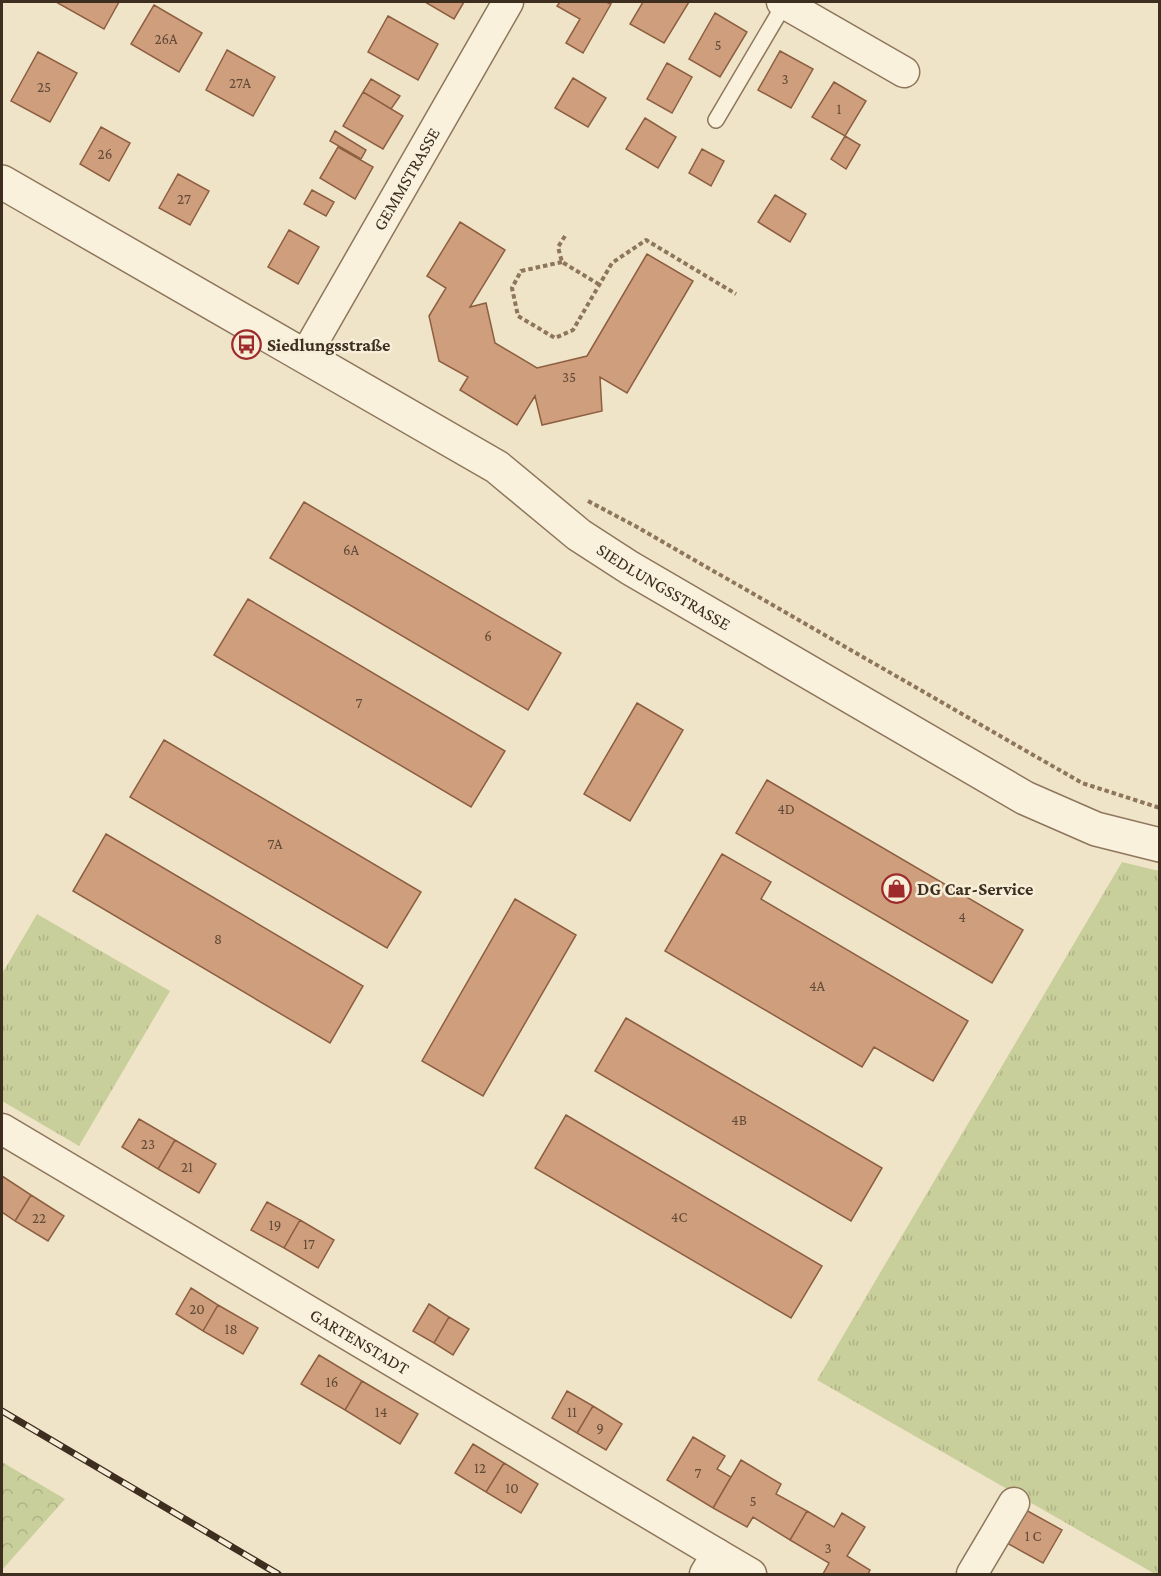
<svg xmlns="http://www.w3.org/2000/svg" width="1161" height="1576" viewBox="0 0 1161 1576" font-family="'Crimson Pro',serif">
<style>
.grass{fill:url(#grass-tufts)}
.forest{fill:url(#forest-crowns)}
.building{fill:#cf9f7d;stroke:#8d5f41;stroke-width:1.5}
.lines{fill:none;stroke-linecap:round;stroke-linejoin:round}
.service-casing{stroke:#8d765c;stroke-width:18}
.minor-casing{stroke:#8d765c;stroke-width:33}
.tertiary-casing{stroke:#8d765c;stroke-width:36}
.path{stroke:#8d765c;stroke-width:4;stroke-dasharray:4.5 3;stroke-linecap:butt}
.service{stroke:#faf1dc;stroke-width:15}
.minor{stroke:#faf1dc;stroke-width:30}
.tertiary{stroke:#faf1dc;stroke-width:33}
.rail-casing{stroke:#3d2e20;stroke-width:7}
.rail{stroke:#f7eed8;stroke-width:4.5;stroke-dasharray:14;stroke-linecap:butt}
.labels{text-anchor:middle;dominant-baseline:central;stroke-width:5;stroke-linejoin:round;paint-order:stroke}
.number-label{font-size:15px;fill:#624a37}
.street-label{font-size:18px;fill:#3d2e20;stroke:#f7eed8}
.poi-label{font-size:18px;font-weight:bold;fill:#3d2e20;stroke:#f7eed8;text-anchor:start}
</style>
<defs>
<pattern id="grass-tufts" width="24" height="20" patternUnits="userSpaceOnUse" patternTransform="scale(1.5)"><rect width="24" height="20" fill="#c9cf9b"/><path d="M3 7l-1-3M5 7V3M7 7l1-3M15 17l-1-3M17 17v-4M19 17l1-3" fill="none" stroke="#aeb285"/></pattern>
<pattern id="forest-crowns" width="20" height="18" patternUnits="userSpaceOnUse" patternTransform="scale(1.5)"><rect width="20" height="18" fill="#c9cf9b"/><path d="M2 6a3 3 0 1 1 6 0M12 15a3 3 0 1 1 6 0" fill="none" stroke="#aeb285"/></pattern>
</defs>
<rect width="100%" height="100%" fill="#f0e4c8"/>
<!-- grass -->
<path class="grass" d="M1122 862 1159 871V1574H1155L817 1380Z
M37 914 170 991 79 1146 2 1101V974Z"/>
<!-- forest -->
<path class="forest" d="M2 1462 65 1499 2 1570Z"/>
<!-- building -->
<path class="building" d="M56 2H119L104 29Z
M425 2H464L454 19Z
M560 2H606L611 4 583 53 566 43 580 19 557 6Z
M643 2H689L664 43 630 24Z
M154 5 202 33 179 72 131 44Z
M715 13 747 32 720 77 689 59Z
M388 16 438 44 418 80 368 52Z
M227 50 275 77 253 116 206 90Z
M780 51 813 69 791 108 758 90Z
M38 52 77 73 50 122 11 101Z
M667 63 692 77 672 113 647 99Z
M573 78 606 98 588 127 555 108Z
M371 79 400 96 391 109 363 92Z
M834 82 866 101 845 136 812 117Z
M363 92 403 116 383 149 343 126Z
M645 118 676 137 658 168 626 149Z
M101 127 130 143 109 181 80 164Z
M335 131 366 150 361 159 330 141Z
M845 136 860 145 846 169 831 159Z
M338 147 373 167 355 199 320 178Z
M702 149 724 161 711 186 689 173Z
M178 174 209 191 190 225 159 208Z
M312 190 334 202 326 216 304 204Z
M775 195 806 214 790 242 758 222Z
M460 222 505 250 470 307 486 303 495 343 537 368 587 356 647 254 693 281 627 393 600 377 602 411 542 425 535 396 517 425 460 390 468 377 439 361 429 316 446 288 427 276Z
M289 230 319 247 298 284 268 267Z
M304 502 561 653 528 710 270 558Z
M248 599 505 751 471 807 214 655Z
M637 703 683 730 630 821 584 794Z
M164 740 421 892 387 948 130 797Z
M767 780 1023 930 992 983 736 833Z
M106 834 363 986 330 1043 73 891Z
M722 854 771 882 761 899 968 1021 933 1081 874 1047 862 1067 665 951Z
M515 899 576 935 483 1096 422 1061Z
M626 1018 882 1168 851 1221 595 1071Z
M566 1115 822 1266 791 1318 535 1168Z
M139 1119 175 1140 158 1169 122 1147Z
M175 1140 216 1164 199 1193 158 1169Z
M2 1176 31 1195 15 1221 2 1212Z
M31 1195 64 1216 48 1241 15 1221Z
M267 1202 300 1220 284 1248 251 1230Z
M300 1220 334 1240 318 1268 284 1248Z
M191 1288 218 1305 203 1331 176 1314Z
M429 1304 449 1317 434 1343 413 1331Z
M218 1305 258 1328 243 1354 203 1331Z
M449 1317 469 1329 453 1355 434 1343Z
M319 1355 362 1381 345 1410 301 1384Z
M362 1381 418 1414 400 1444 345 1410Z
M567 1391 593 1406 577 1433 552 1418Z
M593 1406 622 1424 606 1450 577 1433Z
M693 1437 725 1456 717 1469 731 1477 713 1508 667 1480Z
M473 1444 504 1463 486 1492 455 1473Z
M741 1460 781 1484 776 1494 807 1511 790 1540 753 1517 747 1527 713 1508Z
M504 1463 538 1484 521 1513 486 1492Z
M1024 1509 1062 1530 1043 1563 1005 1542Z
M807 1511 834 1527 842 1513 865 1527 847 1556 870 1570 868 1574H823L829 1563 790 1540Z"/>
<g class="lines">
<defs>
<path id="service" d="M716 120 785 3"/>
<g id="minor">
<path d="M782 2 904 72"/>
<path id="s1" d="M305 356 508 2"/>
<path id="s2" d="M2 1129 717 1554 705 1574"/>
<path d="M717 1554 751 1574"/>
<path d="M972 1574 1014 1503"/>
</g>
<g id="tertiary">
<path id="s3" d="M2 182 497 467 579 535 630 568 1025 798 1096 829 1160 845"/>
</g>
</defs>
<!-- service casing -->
<use href="#service" class="service-casing"/>
<!-- minor casing -->
<use href="#minor" class="minor-casing"/>
<!-- tertiary casing -->
<use href="#tertiary" class="tertiary-casing"/>
<!-- path -->
<path class="path" d="M565 236 558 247 562 262 600 285
M562 262 521 271 512 288 518 316 555 338 573 330 612 263 646 240 736 294
M588 501 637 527 1082 783 1160 808"/>
<!-- service -->
<use href="#service" class="service"/>
<!-- minor -->
<use href="#minor" class="minor"/>
<!-- tertiary -->
<use href="#tertiary" class="tertiary"/>
<defs>
<path id="rail" d="M2 1411 278 1574"/>
</defs>
<!-- rail casing -->
<use href="#rail" class="rail-casing"/>
<!-- rail -->
<use href="#rail" class="rail"/>
</g>
<!-- icons -->
<defs>
<symbol id="bus-ring" viewBox="-11 -11 22 22"><circle r="9.5" fill="#f7eed8" stroke="#9e2a2b" stroke-width="1.5"/><path d="M-5-6H5V4H4V6H2V4H-2V6H-4V4H-5ZM-3.5-4V0h7V-4ZM-3.5 1.2v1.5H-2V1.2ZM2 1.2v1.5H3.5V1.2Z" fill="#9e2a2b"/></symbol>
<symbol id="shop-ring" viewBox="-11 -11 22 22"><circle r="9.5" fill="#f7eed8" stroke="#9e2a2b" stroke-width="1.5"/><path d="M-5-2.5h2.3a2.7 3.5 0 0 1 5.4 0H5L5.5 6h-11ZM-1.5-2.5h3a1.5 2.3 0 0 0-3 0Z" fill="#9e2a2b"/></symbol>
</defs>
<g fill-rule="evenodd">
<use href="#bus-ring" x="230" y="328" width="33" height="33"/>
<use href="#shop-ring" x="880" y="872" width="33" height="33"/>
</g>
<g class="labels">
<!-- number labels -->
<g class="number-label">
<text x="166" y="39">26A</text>
<text x="718" y="45">5</text>
<text x="785" y="79">3</text>
<text x="240" y="83">27A</text>
<text x="44" y="87">25</text>
<text x="839" y="109">1</text>
<text x="105" y="154">26</text>
<text x="184" y="199">27</text>
<text x="569" y="377">35</text>
<text x="351" y="550">6A</text>
<text x="488" y="636">6</text>
<text x="359" y="703">7</text>
<text x="786" y="809">4D</text>
<text x="275" y="844">7A</text>
<text x="962" y="917">4</text>
<text x="218" y="939">8</text>
<text x="817" y="986">4A</text>
<text x="739" y="1120">4B</text>
<text x="148" y="1144">23</text>
<text x="187" y="1167">21</text>
<text x="679" y="1217">4C</text>
<text x="39" y="1218">22</text>
<text x="275" y="1225">19</text>
<text x="309" y="1244">17</text>
<text x="197" y="1309">20</text>
<text x="231" y="1329">18</text>
<text x="332" y="1382">16</text>
<text x="381" y="1412">14</text>
<text x="572" y="1412">11</text>
<text x="600" y="1428">9</text>
<text x="480" y="1468">12</text>
<text x="698" y="1473">7</text>
<text x="512" y="1488">10</text>
<text x="753" y="1501">5</text>
<text x="1033" y="1536">1 C</text>
<text x="828" y="1548">3</text>
</g>
<!-- street labels -->
<g class="street-label">
<text stroke="none"><textPath href="#s1" startOffset="204">GEMMSTRASSE</textPath></text>
<text stroke="none"><textPath href="#s3" startOffset="777">SIEDLUNGSSTRASSE</textPath></text>
<text stroke="none"><textPath href="#s2" startOffset="416">GARTENSTADT</textPath></text>
</g>
<!-- poi labels -->
<g class="poi-label">
<text x="267" y="345">Siedlungsstraße</text>
<text x="917" y="889">DG Car-Service</text>
</g>
</g>
<!-- border -->
<rect width="1161" height="1576" fill="none" stroke="#3d2e20" stroke-width="6"/>
</svg>
